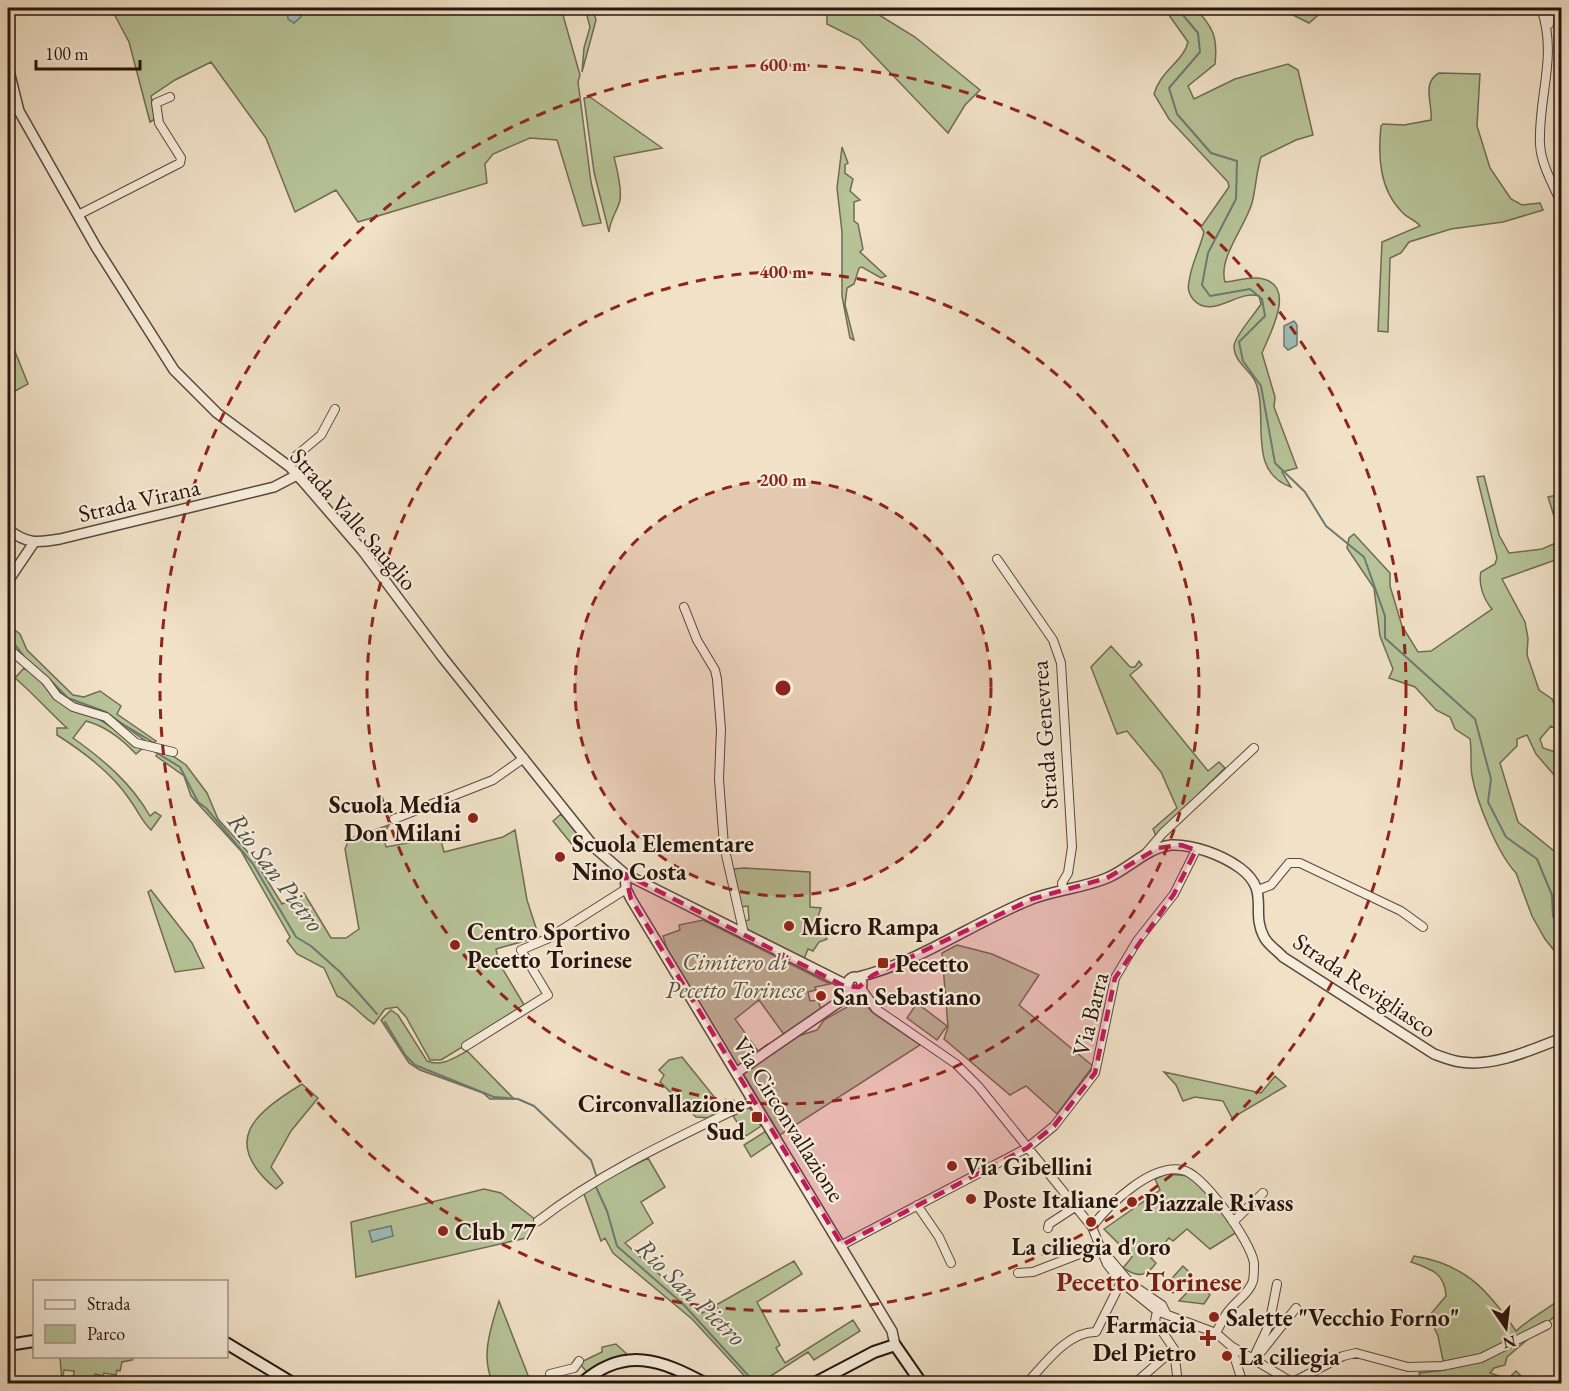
<svg xmlns="http://www.w3.org/2000/svg" width="1569" height="1391" viewBox="0 0 1569 1391" font-family="'EB Garamond',serif">
<style>
.green{fill:#b7c398;stroke:#6f6c52;stroke-width:1.5}
.water{fill:#9bbdb8;stroke:#6d7973;stroke-width:1.5}
.lines{fill:none;stroke-linecap:round;stroke-linejoin:round}
.stream{stroke:#6d7973;stroke-width:2}
.minor-casing{stroke:#5a473b;stroke-width:10}
.tertiary-casing{stroke:#5a473b;stroke-width:12}
.secondary-casing{stroke:#27140c;stroke-width:14}
.minor{stroke:#f6ecdb;stroke-width:8}
.tertiary{stroke:#f6ecdb;stroke-width:9}
.secondary{stroke:#f6ecdb;stroke-width:10}
.marked{fill:#c2185b;fill-opacity:0.2;stroke:#c2185b;stroke-width:4.5;stroke-dasharray:12 8;stroke-linejoin:round}
.ring{fill:none;stroke:#8f2418;stroke-width:3;stroke-dasharray:10 8}
.poi-dot{fill:#8f2418;stroke:#f6ecdb;stroke-width:2}
.labels{text-anchor:middle;dominant-baseline:central;stroke-width:4.5;stroke-linejoin:round;paint-order:stroke}
.street-label{font-size:24px;fill:#27140c;stroke:#f6ecdb}
.poi-label{font-size:24px;font-weight:bold;fill:#27140c;stroke:#f6ecdb;text-anchor:start}
.park-label{font-size:24px;font-style:italic;fill:#59513d;stroke:#f6ecdb}
.water-label{font-size:26px;font-style:italic;fill:#504f48;stroke:#f6ecdb}
.quarter-label{font-size:27px;font-weight:bold;fill:#7a1f14;stroke:#f6ecdb}
.centre{fill:#8f2418;stroke:#f6ecdb;stroke-width:3}
.ring-label{font-size:18px;text-anchor:middle;font-weight:bold;fill:#8f2418;stroke:#f6ecdb;stroke-width:4.5;stroke-linejoin:round;paint-order:stroke}
</style>
<rect width="100%" height="100%" fill="#f1e1c7"/>
<filter id="stains"><feTurbulence type="fractalNoise" baseFrequency=".00333" numOctaves="4"/><feColorMatrix values="0 0 0 0 .2 0 0 0 0 .09 0 0 0 0 .02 0 0 0 .5 -.17"/></filter>
<radialGradient id="worn" r=".72"><stop offset=".6" stop-color="#630" stop-opacity="0"/><stop offset="1" stop-color="#630" stop-opacity=".3"/></radialGradient>
<!-- green -->
<path class="green" d="M111 8H561L580 75 578 82 591 182 601 223 583 226 557 140 530 138 493 154 485 164 487 183 358 222 336 190 295 212 266 138 211 62 175 80 151 96 155 119 150 122 129 42Z
M585 8H592L596 20 582 72 584 48 590 27Z
M827 8H868L915 37 980 90 965 105 948 133 859 40 827 24Z
M1164 8H1195C1213 27 1218 37 1215 64L1188 86 1194 99 1235 79 1288 64 1298 70 1313 135 1296 140 1261 157C1256 173 1256 188 1252 203 1245 227 1218 258 1225 282 1235 281 1248 277 1258 278 1299 283 1270 333 1262 353L1275 397 1274 407 1297 468 1282 472 1291 487C1245 471 1270 415 1255 381 1249 369 1234 362 1234 346 1234 337 1255 314 1261 304L1259 296C1238 289 1211 321 1193 299 1189 294 1187 289 1189 282 1191 264 1200 249 1204 232L1201 227 1229 187 1228 182 1169 119 1154 94C1160 71 1184 61 1188 42Z
M1279 8H1326L1309 23Z
M1439 73 1480 74 1477 126 1490 168 1511 199 1522 205 1540 203 1543 210 1503 222 1451 229 1409 242 1401 253 1390 258 1388 332 1378 331 1382 242 1420 226C1416 220 1407 218 1402 212 1379 189 1378 156 1381 126L1383 124 1404 125 1431 120C1433 104 1421 83 1439 73Z
M590 97 662 148 614 157C617 170 622 187 620 200 618 210 610 219 609 232L594 172 584 98Z
M842 147 848 163 845 165V173L853 179 850 191 860 200 854 202V221L858 224 863 249 860 252 886 276 881 278 862 267 859 268 854 284 847 288 845 305 854 340 850 338 842 296V232L837 188Z
M14 349 28 384 8 395V353Z
M1484 476 1499 535 1509 553 1542 549 1556 543 1559 532 1548 497 1561 494V558L1502 579 1525 622 1528 638 1527 655 1539 690 1552 699 1561 720V739L1556 729 1551 726 1540 739 1543 748 1561 754V783L1536 754 1527 735 1517 739V746L1500 763 1518 822 1554 851 1558 860H1561V959L1545 939 1532 916 1516 873C1498 854 1477 803 1472 776 1470 764 1472 751 1470 739L1455 729 1450 717 1436 710 1415 687 1389 678 1393 669 1380 636 1374 588 1347 548 1349 538 1354 534 1390 573V586L1402 626 1418 652 1431 651 1492 609C1484 600 1478 584 1481 572L1495 564 1497 558 1477 477Z
M8 625 20 634 27 650 73 695 84 697 100 691 121 706 117 714 156 741 154 743 116 720 93 709 76 706 8 645Z
M1111 646 1130 667H1135L1139 661 1142 665 1130 675 1208 771 1219 762 1225 768 1156 836 1153 829 1177 808 1161 772 1127 731 1117 734 1091 667Z
M24 668 36 675 55 697 90 713 143 748 136 754C123 740 105 726 86 721L73 738C104 760 131 783 150 816L155 812 161 816 151 830C141 820 138 811 130 800 112 773 84 752 57 735V728H67C49 712 34 694 15 678Z
M158 752 170 754 186 765 207 793 218 819 254 859 282 904 304 893 331 938H346L359 929 345 849 349 839 389 825 383 835 386 847 440 837 444 852 503 837 515 830 527 900 539 937 496 949 499 963 526 1008 441 1060H430L406 1017 397 1007 385 1009 374 1024C360 1015 352 1002 337 996L324 968 297 954 287 941 290 937 241 851 191 796 184 776 156 756Z
M561 814 583 841 574 847 553 821Z
M744 868 810 872V907L821 908 812 933 824 934 827 939 819 942 813 951 808 949 804 959 746 932 744 921 749 920 748 906 741 907 733 869Z
M151 890 192 943 204 968 175 972 148 892Z
M703 920 830 984 815 987 816 990 808 992 810 1001 818 1000 821 1010 785 1036 759 1000 735 1019 758 1051 768 1044 770 1047 738 1067 667 949 663 936 680 930 679 925Z
M957 945 992 954 1039 975 1019 1005 1093 1066 1057 1114 1026 1086 1010 1095 944 1039 948 1027 942 953Z
M854 1003H864L873 1013 920 1045 780 1135 744 1075 745 1072 798 1036 817 1030 824 1020Z
M917 1003 947 1026 937 1040 907 1018Z
M391 1010 398 1015 427 1061C442 1067 454 1058 467 1051L514 1099H490L483 1093 420 1070 409 1063 381 1020Z
M682 1057 724 1109 708 1118 696 1117 660 1082 664 1075 659 1070 669 1060Z
M1164 1072 1261 1093 1275 1076 1286 1086 1232 1118 1223 1101 1195 1097 1183 1101 1176 1085Z
M302 1084 318 1098 291 1131 271 1167 283 1183 276 1189C219 1141 255 1113 302 1084Z
M749 1107 761 1126 746 1136 733 1116Z
M766 1131 773 1142 751 1157 744 1145Z
M648 1158 665 1187 641 1202 653 1223 625 1243 702 1313 794 1261 802 1274 757 1302 780 1345 776 1348 785 1363 853 1320 860 1331 814 1360 808 1352 766 1379V1383H751L692 1319 613 1253 605 1238 601 1241 583 1191Z
M1166 1174 1190 1176 1198 1181 1237 1232 1210 1249 1187 1229 1173 1241 1169 1238 1151 1258 1156 1263C1145 1279 1136 1276 1123 1268L1132 1257 1104 1229 1160 1190 1155 1179Z
M484 1189 501 1193 540 1223 526 1238 356 1277 351 1222Z
M1414 1256C1465 1264 1488 1290 1516 1331 1530 1318 1547 1310 1561 1298V1311L1507 1357 1505 1365 1494 1368 1490 1373 1508 1379 1516 1371 1522 1377 1520 1383H1422L1419 1373 1445 1370 1438 1336 1429 1316 1446 1296C1445 1273 1431 1269 1411 1262Z
M1183 1266 1191 1274 1173 1293 1165 1286Z
M1198 1281 1210 1295 1204 1304 1179 1301Z
M499 1301 531 1383H493C480 1357 491 1327 499 1301Z
M616 1344 630 1357 600 1364 587 1372 579 1363 602 1352V1347Z
M99 1356 134 1357 132 1360 122 1362 120 1371 117 1370 116 1375 104 1373 103 1376 95 1374 93 1383 73 1382 74 1371 64 1370 62 1383 60 1357Z"/>
<!-- water -->
<path class="water" d="M287 8H301V17L294 23 288 19Z
M1294 321 1297 325V345L1288 350 1284 346V326Z
M391 1226 393 1236 372 1242 369 1231Z"/>
<g class="lines">
<!-- stream -->
<path class="stream" d="M1177 8 1198 33 1200 52 1169 88 1177 114 1211 153 1237 161 1236 199 1208 253 1202 285 1210 296 1250 289 1262 299 1265 316 1239 342 1243 361 1261 386 1275 463 1305 492 1326 526 1364 557 1385 616V638L1475 719 1491 779 1488 802 1506 837 1537 859 1552 895 1553 917 1560 920 1562 918
M8 635 25 658
M36 668 46 676
M50 680 68 698 106 712 147 742
M152 750 180 767 198 802 206 808 253 864 296 937 311 946 340 972 377 1014
M385 1022 405 1055 415 1065 494 1097 518 1099 534 1106 591 1160 596 1175
M596 1187 607 1211 617 1246 684 1305 756 1384"/>
<defs>
<path id="minor" d="M1541 8C1558 56 1538 96 1540 144 1541 165 1554 186 1562 205
M1549 24 1550 8
M78 215 180 163 181 158 159 123 156 103 170 97
M290 467 296 456 321 435 335 409
M997 559 1053 640 1061 663 1072 847 1068 873 1062 883 1063 889
M684 607 697 640 715 670 717 679 721 729 719 779 724 846 744 934
M8 648 46 681 57 696 73 707 106 717 136 743 173 752
M394 819 493 780 524 758
M1145 854 1163 833 1254 748
M1258 890 1271 885 1289 863H1300L1401 911 1423 927
M861 988 876 1009 956 1064 978 1086 1092 1227 1107 1264 1121 1282 1157 1311 1216 1333 1231 1346 1295 1384
M466 1046 548 995 521 950 547 939 626 889
M917 1205 939 1237 951 1263
M538 1221C604 1170 679 1137 753 1101
M1233 1222 1263 1193
M1092 1227C1109 1204 1151 1164 1182 1170 1203 1173 1251 1242 1254 1263 1254 1268 1254 1276 1253 1281 1249 1294 1234 1302 1227 1313 1223 1319 1219 1327 1216 1333
M1048 1228 1049 1224 1075 1207
M842 1245 1027 1148 1054 1126 1095 1073 1115 978 1137 941 1174 894 1196 850
M1109 1258 1131 1284 1162 1305 1167 1315
M1018 1273 1033 1272 1098 1247
M1157 1311 1155 1321 1174 1349 1178 1384
M1231 1346 1243 1384
M1261 1352 1296 1308
M1253 1359 1269 1325 1277 1284
M1293 1382 1343 1356 1356 1353 1408 1367 1442 1366 1481 1358 1547 1325
M556 1384 550 1374 574 1368 579 1361
M1026 1384C1044 1365 1068 1331 1096 1332L1121 1282
M1134 1384 1174 1349"/>
<path id="tertiary" d="M8 67 19 111 96 247 174 370 217 413 290 467 306 485 362 550 443 658 595 848 625 874 849 986
M8 529C26 544 37 543 60 539L274 487 295 476
M8 581 33 544
M625 874 626 889 631 899 892 1331 895 1345
M848 984a7 7 0 1 1 14 0a7 7 0 1 1-14 0Z
M858 977C920 962 972 923 1032 899 1056 890 1083 888 1107 878 1129 869 1146 848 1171 845 1193 844 1222 855 1240 868 1271 891 1250 911 1264 937 1268 945 1278 951 1283 957L1434 1054C1442 1057 1452 1061 1461 1062 1494 1067 1531 1050 1562 1038
M736 1073 855 991"/>
<path id="secondary" d="M226 1343 294 1384
M8 1345 34 1341
M581 1384C624 1345 662 1360 706 1384
M813 1384 874 1352 895 1345 922 1384"/>
</defs>
<!-- minor casing -->
<use href="#minor" class="minor-casing"/>
<!-- tertiary casing -->
<use href="#tertiary" class="tertiary-casing"/>
<!-- secondary casing -->
<use href="#secondary" class="secondary-casing"/>
<!-- minor -->
<use href="#minor" class="minor"/>
<!-- tertiary -->
<use href="#tertiary" class="tertiary"/>
<!-- secondary -->
<use href="#secondary" class="secondary"/>
</g>
<!-- marked area -->
<path class="marked" d="M1181 845 1196 850 1174 894 1115 978 1095 1073 1054 1126 1027 1148 842 1245 631 899 625 874 844 986 859 987 873 975 1032 899 1107 878 1158 848Z"/>
<!-- distance rings -->
<circle cx="783" cy="688" r="208" fill="#8f2418" fill-opacity=".12"/>
<g class="ring">
<circle cx="783" cy="688" r="208"/>
<circle cx="783" cy="688" r="416"/>
<circle cx="783" cy="688" r="623"/>
</g>
<!-- markers -->
<g class="poi-dot">
<circle cx="473" cy="818" r="6"/>
<circle cx="560" cy="857" r="6"/>
<circle cx="789" cy="926" r="6"/>
<circle cx="455" cy="945" r="6"/>
<rect x="877" y="957" width="12" height="12" rx="3"/>
<circle cx="821" cy="996" r="6"/>
<rect x="751" y="1111" width="12" height="12" rx="3"/>
<circle cx="952" cy="1166" r="6"/>
<circle cx="971" cy="1199" r="6"/>
<circle cx="1132" cy="1202" r="6"/>
<circle cx="1091" cy="1222" r="6"/>
<circle cx="443" cy="1231" r="6"/>
<circle cx="1214" cy="1317" r="6"/>
<path d="M1205 1329h6v6h6v6h-6v6h-6v-6h-6v-6h6z"/>
<circle cx="1227" cy="1356" r="6"/>
</g>
<g class="labels">
<!-- street labels -->
<g class="street-label">
<text transform="translate(139 500) rotate(-13)">Strada Virana</text>
<text transform="translate(354 519) rotate(49)">Strada Valle Sauglio</text>
<text transform="translate(1044 735) rotate(-94)">Strada Genevrea</text>
<text transform="translate(1365 985) rotate(34)">Strada Revigliasco</text>
<text transform="translate(1090 1014) rotate(-76)">Via Barra</text>
<text transform="translate(789 1119) rotate(58)">Via Circonvallazione</text>
</g>
<!-- poi labels -->
<g class="poi-label">
<text x="461" y="804" text-anchor="end">Scuola Media<tspan x="461" dy="28">Don Milani</tspan></text>
<text x="572" y="843">Scuola Elementare<tspan x="572" dy="28">Nino Costa</tspan></text>
<text x="801" y="926">Micro Rampa</text>
<text x="467" y="931">Centro Sportivo<tspan x="467" dy="28">Pecetto Torinese</tspan></text>
<text x="895" y="963">Pecetto</text>
<text x="833" y="996">San Sebastiano</text>
<text x="745" y="1103" text-anchor="end">Circonvallazione<tspan x="745" dy="28">Sud</tspan></text>
<text x="964" y="1166">Via Gibellini</text>
<text x="983" y="1199">Poste Italiane</text>
<text x="1144" y="1202">Piazzale Rivass</text>
<text x="455" y="1231">Club 77</text>
<text x="1091" y="1246" text-anchor="middle">La ciliegia d'oro</text>
<text x="1226" y="1317">Salette "Vecchio Forno"</text>
<text x="1196" y="1324" text-anchor="end">Farmacia<tspan x="1196" dy="28">Del Pietro</tspan></text>
<text x="1239" y="1356">La ciliegia</text>
</g>
<!-- park labels -->
<g class="park-label">
<text x="735" y="961">Cimitero di<tspan x="735" dy="28">Pecetto Torinese</tspan></text>
</g>
<!-- water labels -->
<g class="water-label">
<text transform="translate(276 872) rotate(53)">Rio San Pietro</text>
<text transform="translate(691 1292) rotate(44)">Rio San Pietro</text>
</g>
<!-- quarter labels -->
<g class="quarter-label">
<text x="1149" y="1281">Pecetto Torinese</text>
</g>
</g>
<circle cx="783" cy="688" r="9" class="centre"/>
<g class="ring-label">
<text x="783" y="71">600 m</text>
<text x="783" y="278">400 m</text>
<text x="783" y="486">200 m</text>
</g>
<!-- margin -->
<rect width="1569" height="1391" fill="none" stroke="#f1e1c7" stroke-width="30"/>
<rect x="9" y="9" width="1551" height="1373" fill="none" stroke="#27140c" stroke-width="3"/>
<rect x="15" y="15" width="1539" height="1361" fill="none" stroke="#27140c" stroke-width="1.5"/>
<!-- legend -->
<rect x="33" y="1280" width="195" height="78" fill="#f6ecdb" stroke="#a39688" stroke-width="1.5"/>
<rect x="45" y="1300" width="30" height="9" fill="#f6ecdb" stroke="#a39688" stroke-width="1.5"/>
<text x="87" y="1310" font-size="18" fill="#27140c">Strada</text>
<rect x="45" y="1325" width="30" height="18" fill="#b7c398" stroke="#a39688" stroke-width="1.5"/>
<text x="87" y="1340" font-size="18" fill="#27140c">Parco</text>
<!-- north arrow -->
<g transform="translate(1506 1328) rotate(166)" stroke="#f6ecdb" stroke-width="4.5" paint-order="stroke">
<path d="M0-4.5L10 22L0 15L-10 22Z" fill="#27140c"/>
<text y="-9" font-size="16" font-weight="bold" text-anchor="middle" fill="#27140c">N</text>
</g>
<!-- scale -->
<path d="M36 60v9h104v-9" fill="none" stroke="#27140c" stroke-width="3"/>
<text x="45" y="60" font-size="18" fill="#27140c" stroke="#f6ecdb" stroke-width="4.5" paint-order="stroke">100 m</text>
<rect width="100%" height="100%" filter="url(#stains)"/>
<rect width="100%" height="100%" fill="url(#worn)"/>
</svg>
